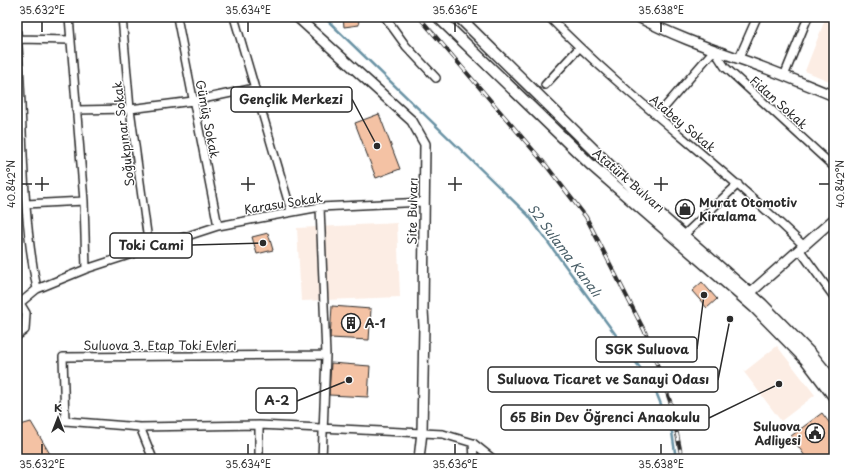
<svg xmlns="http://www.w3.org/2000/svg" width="851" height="476" viewBox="0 0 851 476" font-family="'Playpen Sans',sans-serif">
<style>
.built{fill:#fcede4}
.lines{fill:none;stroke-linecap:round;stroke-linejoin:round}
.stream{stroke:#6a93a5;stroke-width:2.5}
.building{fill:#f4c2a4;stroke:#2b2b2b}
.minor-casing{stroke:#2b2b2b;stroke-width:10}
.tertiary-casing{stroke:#2b2b2b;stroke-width:12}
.secondary-casing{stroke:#2b2b2b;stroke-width:13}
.minor{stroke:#fff;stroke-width:7}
.tertiary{stroke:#fff;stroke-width:9}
.secondary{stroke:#fff;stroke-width:10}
.rail-casing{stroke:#2b2b2b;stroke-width:4}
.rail{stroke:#fff;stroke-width:2.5;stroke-dasharray:8;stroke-linecap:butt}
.ticks{fill:none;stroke:#2b2b2b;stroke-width:1.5}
.labels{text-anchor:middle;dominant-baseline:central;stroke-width:3;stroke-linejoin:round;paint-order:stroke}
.street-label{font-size:12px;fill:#2b2b2b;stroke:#fff}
.poi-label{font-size:12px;font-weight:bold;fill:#2b2b2b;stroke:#fff;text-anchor:start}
.water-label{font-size:13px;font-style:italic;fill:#4a5f68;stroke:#fff}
.leader{fill:none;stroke:#2b2b2b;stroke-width:1.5}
.callout-dot{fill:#2b2b2b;stroke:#fff;stroke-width:1.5}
.callout{fill:#fff;stroke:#2b2b2b;stroke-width:1.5}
.callout-label{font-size:13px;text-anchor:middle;font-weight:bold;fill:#2b2b2b}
.neatline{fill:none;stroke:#2b2b2b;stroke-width:1.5}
.ticks-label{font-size:10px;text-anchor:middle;fill:#2b2b2b}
</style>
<rect width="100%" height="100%" fill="#fff"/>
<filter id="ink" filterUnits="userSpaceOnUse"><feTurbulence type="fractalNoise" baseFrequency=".025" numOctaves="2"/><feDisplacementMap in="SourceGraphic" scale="8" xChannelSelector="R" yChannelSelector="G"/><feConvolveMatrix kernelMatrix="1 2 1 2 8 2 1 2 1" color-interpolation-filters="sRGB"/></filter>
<g filter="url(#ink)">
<!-- built -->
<path class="built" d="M826 17H834V83L805 71Z
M397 223 400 297 301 301 297 228Z
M777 346 815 395 781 421 744 372Z"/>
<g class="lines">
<!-- stream -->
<path class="stream" d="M324 17 528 215 654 387 672 432 676 459"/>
</g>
<!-- building -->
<path class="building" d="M343 17H358L359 25 344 27Z
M379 114 400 169 376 178 355 123Z
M268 233 273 250 257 254 252 237Z
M702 282 717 299 707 308 692 291Z
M332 306 371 309 369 340 330 338Z
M331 363 370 366 368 397 329 395Z
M822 413 834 429V459H807L791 436Z
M31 422 53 459H20L17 448V426Z"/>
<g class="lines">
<defs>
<path id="minor" d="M122 17 130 109 149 248
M177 17 218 226
M234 17 291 211
M385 17 406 46 436 78
M549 17C629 99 722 165 803 245
M17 32C24 118 20 205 37 289
M17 39 71 40
M739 58 757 17
M784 76 808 17
M545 85 579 48
M76 110 130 109 193 101 255 88
M657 116 714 50 725 67 834 167
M84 201 86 269
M26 204 84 201 69 17
M320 207 326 355 322 459
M684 235 738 184
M799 249 834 297
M17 298 26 313 25 330 17 336
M20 303 37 289 86 269 218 226 320 207 424 202
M326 355 63 357 65 421 140 427 259 425 443 434 473 443 493 459
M259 425V459
M140 427 153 459
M473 443 474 459"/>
<path id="tertiary" d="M297 17 412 121 425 144 423 310 424 326 422 432 419 459
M638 17C670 34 703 46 737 58 770 69 802 83 834 96
M750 293 834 219"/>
<path id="secondary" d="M438 17 590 164 754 307 806 360 834 397
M459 17 659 214 762 304 812 355 834 382"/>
</defs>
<!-- minor casing -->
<use href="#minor" class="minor-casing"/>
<!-- tertiary casing -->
<use href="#tertiary" class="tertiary-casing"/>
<!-- secondary casing -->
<use href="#secondary" class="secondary-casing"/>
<!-- minor -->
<use href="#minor" class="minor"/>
<!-- tertiary -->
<use href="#tertiary" class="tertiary"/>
<!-- secondary -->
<use href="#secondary" class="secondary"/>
<defs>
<path id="rail" d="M419 17 545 164 586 217 647 336 671 404 682 459"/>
</defs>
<!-- rail casing -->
<use href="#rail" class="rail-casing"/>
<!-- rail -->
<use href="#rail" class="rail"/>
</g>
</g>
<!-- ticks -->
<path class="ticks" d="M42 22V32M248 22V32M455 22V32M661 22V32M42 177V191M248 177V191M455 177V191M661 177V191M22 184H32M35 184H49M241 184H255M448 184H462M654 184H668M819 184H829M42 444V454M248 444V454M455 444V454M661 444V454"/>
<!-- icons -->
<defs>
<symbol id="shop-ring" viewBox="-11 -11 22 22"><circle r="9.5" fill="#fff" stroke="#2b2b2b" stroke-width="1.5"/><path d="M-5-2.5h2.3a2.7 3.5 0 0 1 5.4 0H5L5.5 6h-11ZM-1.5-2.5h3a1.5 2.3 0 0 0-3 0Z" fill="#2b2b2b"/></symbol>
<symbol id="building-ring" viewBox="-11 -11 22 22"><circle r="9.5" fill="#fff" stroke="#2b2b2b" stroke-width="1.5"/><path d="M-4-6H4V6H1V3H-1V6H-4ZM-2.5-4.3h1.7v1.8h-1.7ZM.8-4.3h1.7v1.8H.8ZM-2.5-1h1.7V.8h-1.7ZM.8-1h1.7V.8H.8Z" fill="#2b2b2b"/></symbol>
<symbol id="civic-ring" viewBox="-11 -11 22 22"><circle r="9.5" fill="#fff" stroke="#2b2b2b" stroke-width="1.5"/><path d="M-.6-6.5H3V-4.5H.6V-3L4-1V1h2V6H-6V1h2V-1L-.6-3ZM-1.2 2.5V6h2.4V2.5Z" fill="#2b2b2b"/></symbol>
</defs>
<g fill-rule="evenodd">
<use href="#shop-ring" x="674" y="198" width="22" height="22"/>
<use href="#building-ring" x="340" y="312" width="22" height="22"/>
<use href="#civic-ring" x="804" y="422" width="22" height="22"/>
</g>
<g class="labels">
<!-- street labels -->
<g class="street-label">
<text transform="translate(779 102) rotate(42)">Fidan Sokak</text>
<text transform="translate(208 119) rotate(79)">Gümüş Sokak</text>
<text transform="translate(683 123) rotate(40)">Atabey Sokak</text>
<text transform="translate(123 134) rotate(-97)">Soğukpınar Sokak</text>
<text transform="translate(629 180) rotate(41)">Atatürk Bulvarı</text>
<text transform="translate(283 203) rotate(-9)">Karasu Sokak</text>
<text transform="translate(412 211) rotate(-89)">Site Bulvarı</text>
<text x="160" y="345">Suluova 3. Etap Toki Evleri</text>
</g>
<!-- poi labels -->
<g class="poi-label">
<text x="699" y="202">Murat Otomotiv<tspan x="699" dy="14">Kiralama</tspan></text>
<text x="365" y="323">A-1</text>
<text x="801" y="426" text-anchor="end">Suluova<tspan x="801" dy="14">Adliyesi</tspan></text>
</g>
<!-- water labels -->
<g class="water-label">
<text transform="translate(565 250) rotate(53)">S2 Sulama Kanalı</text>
</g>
</g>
<!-- callouts -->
<path class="leader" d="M377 146L352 99M263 243L192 245M704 295L697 349M730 319L718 380M349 380L297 401M779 384L709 418"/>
<g class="callout-dot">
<circle cx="377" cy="146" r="4"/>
<circle cx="263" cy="243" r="4"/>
<circle cx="704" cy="295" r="4"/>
<circle cx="730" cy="319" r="4"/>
<circle cx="349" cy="380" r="4"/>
<circle cx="779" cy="384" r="4"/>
</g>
<g class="callout">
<rect x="231" y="87" width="121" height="25" rx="4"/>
<rect x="110" y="233" width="82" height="25" rx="4"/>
<rect x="596" y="337" width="101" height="25" rx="4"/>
<rect x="488" y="367" width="230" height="25" rx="4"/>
<rect x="256" y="388" width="41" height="25" rx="4"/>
<rect x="501" y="405" width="208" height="25" rx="4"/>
</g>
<g class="callout-label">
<text x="291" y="104">Gençlik Merkezi</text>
<text x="151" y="250">Toki Cami</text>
<text x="647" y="354">SGK Suluova</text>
<text x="603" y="384">Suluova Ticaret ve Sanayi Odası</text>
<text x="277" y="405">A-2</text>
<text x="605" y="422">65 Bin Dev Öğrenci Anaokulu</text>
</g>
<!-- margin -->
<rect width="851" height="476" fill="none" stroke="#fff" stroke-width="44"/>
<!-- north arrow -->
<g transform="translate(58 418)" stroke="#ffffff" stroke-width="3" paint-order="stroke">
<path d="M0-3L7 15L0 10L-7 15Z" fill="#2b2b2b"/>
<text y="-6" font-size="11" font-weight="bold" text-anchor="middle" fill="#2b2b2b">K</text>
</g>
<rect x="22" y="22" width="807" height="432" class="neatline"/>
<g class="ticks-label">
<text x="42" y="14">35.632°E</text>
<text x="248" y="14">35.634°E</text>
<text x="455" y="14">35.636°E</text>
<text x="661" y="14">35.638°E</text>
<text transform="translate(11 184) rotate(-90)" y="4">40.842°N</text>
<text transform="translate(840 184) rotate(-90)" y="4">40.842°N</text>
<text x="42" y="468">35.632°E</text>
<text x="248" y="468">35.634°E</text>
<text x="455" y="468">35.636°E</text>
<text x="661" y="468">35.638°E</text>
</g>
</svg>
